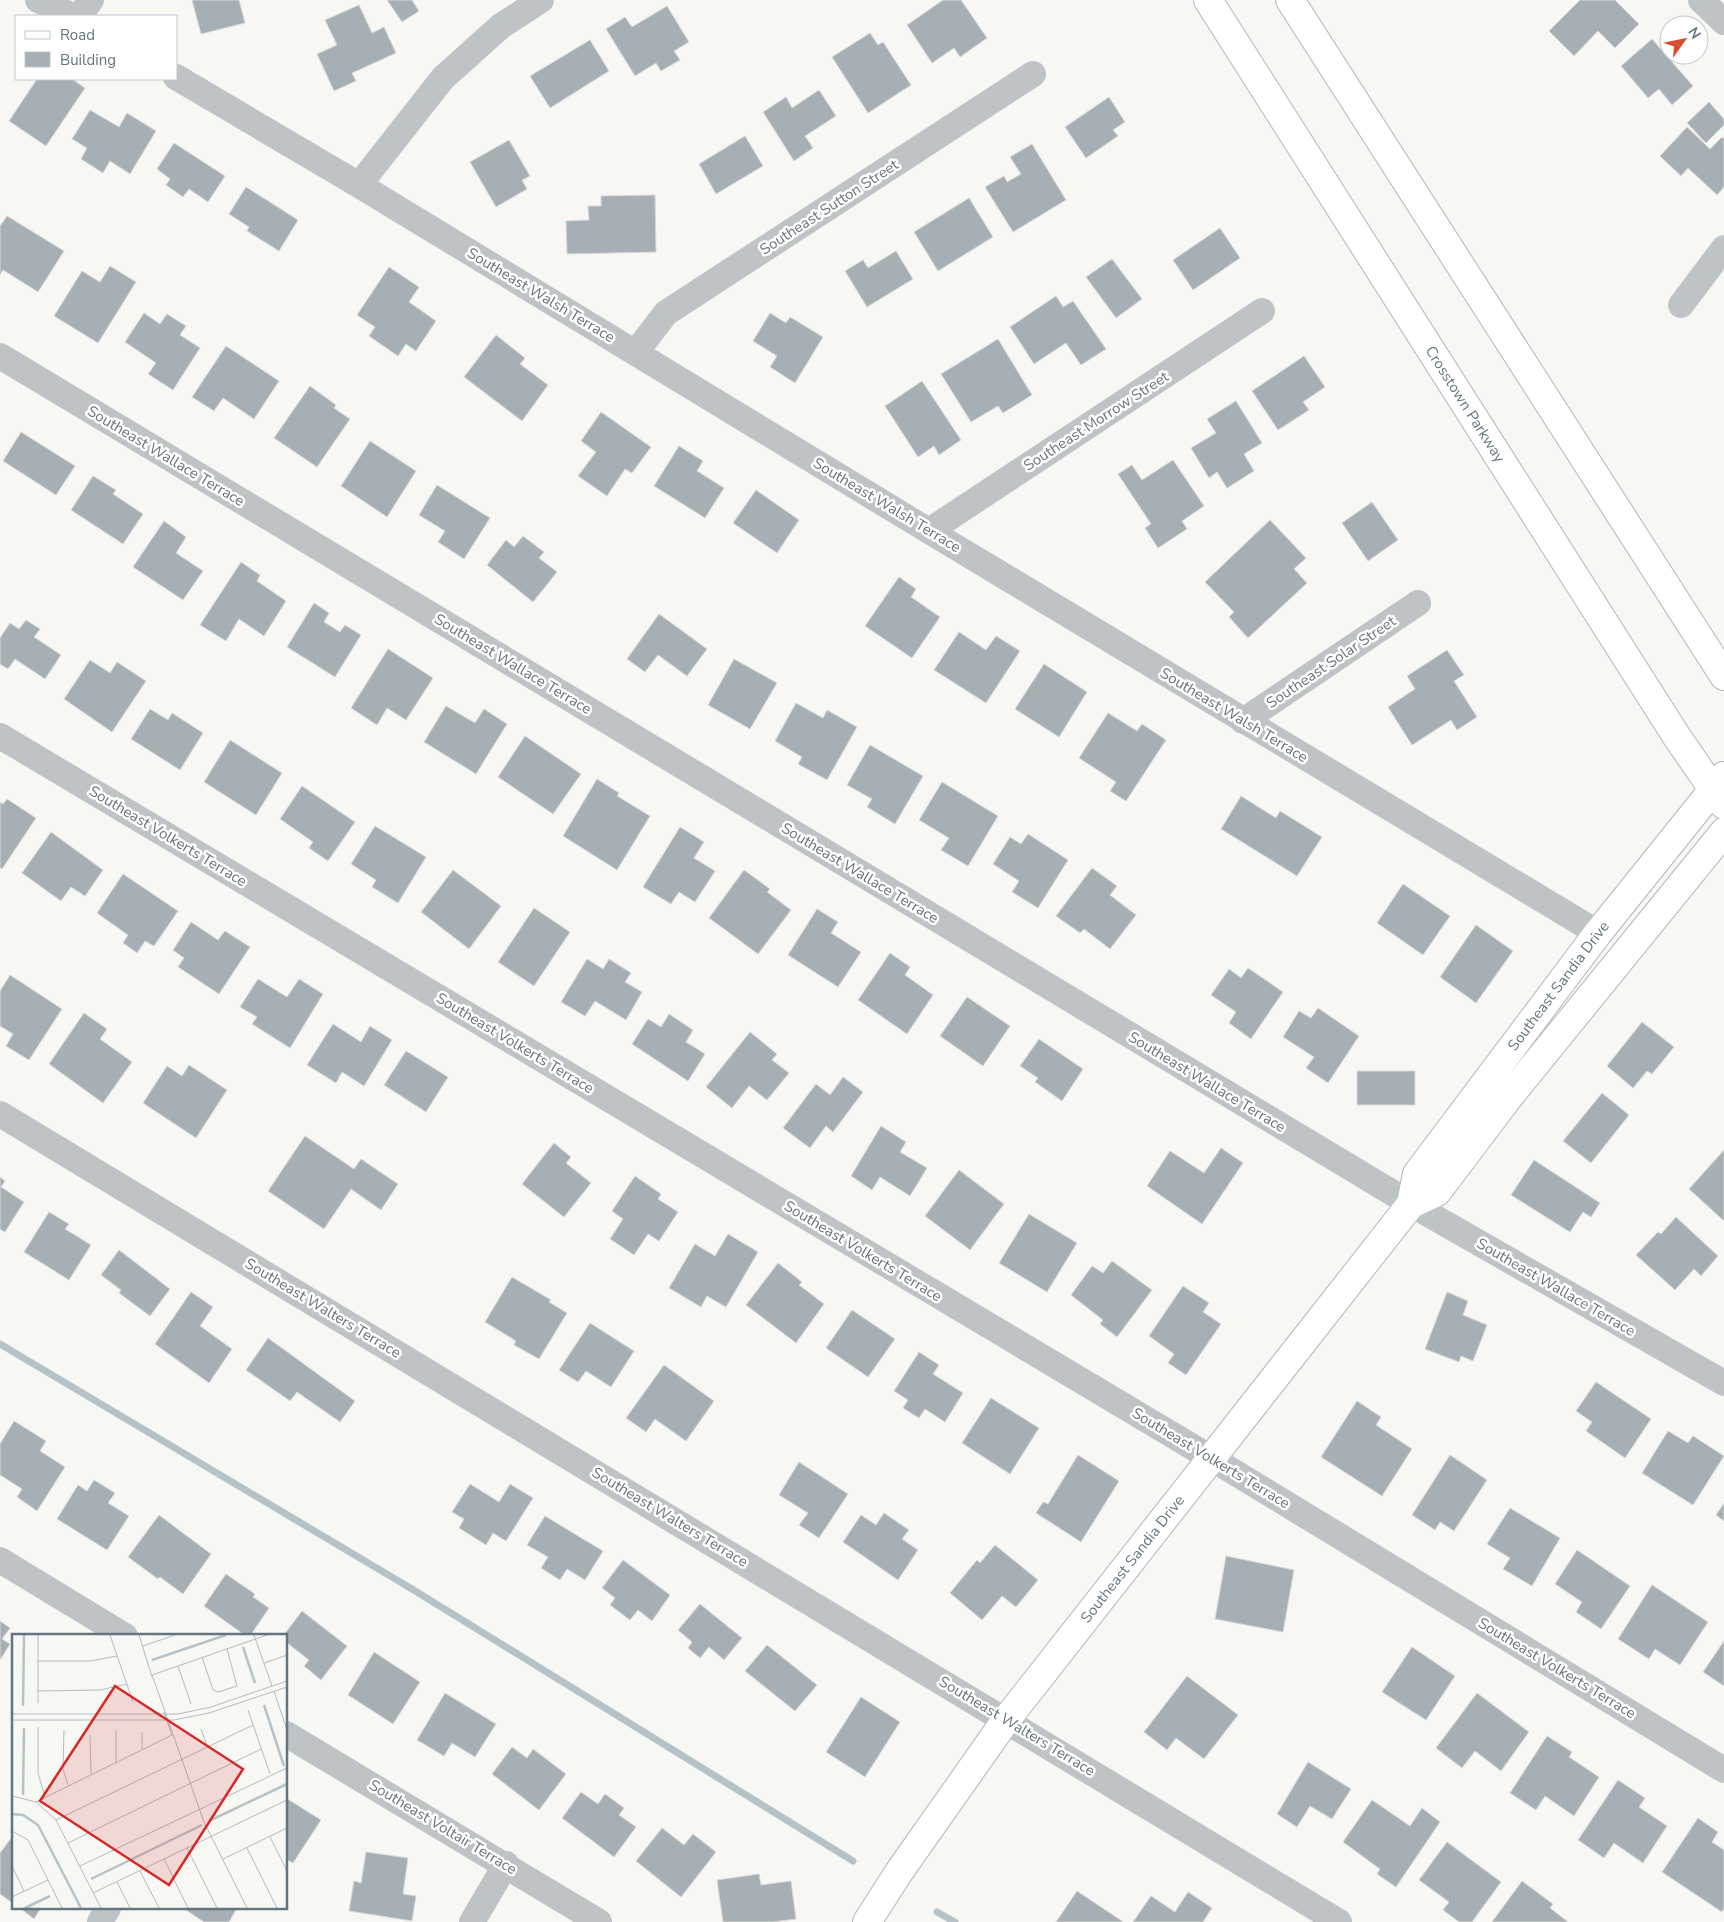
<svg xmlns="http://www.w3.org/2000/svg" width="1724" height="1922" viewBox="0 0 1724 1922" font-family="'Nunito Sans',sans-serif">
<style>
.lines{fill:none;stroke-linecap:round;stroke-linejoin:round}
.stream{stroke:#b6c3c6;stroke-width:7}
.building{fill:#a6afb4;stroke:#d9d9d7}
.secondary-casing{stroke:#b1b7bb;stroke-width:30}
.street{stroke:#bec3c6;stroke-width:26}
.secondary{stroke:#fff;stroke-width:28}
.labels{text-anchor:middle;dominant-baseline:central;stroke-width:5;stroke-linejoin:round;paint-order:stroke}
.street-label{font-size:15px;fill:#64757e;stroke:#fff}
.inset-river{fill:none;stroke:#b6c3c6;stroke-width:2.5}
.inset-road{fill:none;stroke:#b3bbbe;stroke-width:1}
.view{fill:#d62828;fill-opacity:0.15;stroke:#d62828;stroke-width:2.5}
.inset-edge{fill:none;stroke:#64757e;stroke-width:2.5}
</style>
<rect width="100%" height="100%" fill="#f7f7f4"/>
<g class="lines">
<!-- stream -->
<path class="stream" d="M0 1344 412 1589 853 1861
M937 1912 955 1922"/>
</g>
<!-- building -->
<path class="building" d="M192 0H239L245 23 201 34Z
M387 0H412L419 11 402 22Z
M943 0H961L987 38 960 57 954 48 932 63 907 25Z
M1580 0H1615L1639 24 1615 48 1598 31 1574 56 1549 31Z
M359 5 372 33 384 27 396 53 352 73 356 81 334 91 317 54 337 45 325 20Z
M667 6 689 42 674 51 680 60 661 71 656 63 635 76 606 29 625 17 632 27Z
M870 33 878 45 883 42 911 85 868 113 832 57Z
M1652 39 1693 86 1672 105 1659 89 1648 98 1621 66Z
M590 40 609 71 550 108 530 76Z
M37 79H72L85 88 46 146 9 121Z
M819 90 836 116 805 136 813 148 794 161 763 112 786 97 792 108Z
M1109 97 1125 122 1113 130 1118 136 1086 158 1065 127Z
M1709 102 1724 119V125L1706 143 1687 123Z
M90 110 119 127 127 113 156 131 130 174 110 161 103 173 81 159 87 148 72 139Z
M1687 127 1710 149 1722 137 1724 139V187L1717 195 1688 168 1681 176 1660 156Z
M745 136 763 166 716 194 699 164Z
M509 140 530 176 522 180 527 189 496 207 470 162Z
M174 143 225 176 208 202 189 189 183 197 166 185 170 179 157 169Z
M1032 144 1066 200 1013 232 985 187 1004 176 1007 182 1021 174 1010 157Z
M246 187 298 220 279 251 247 231 249 227 229 214Z
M655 195 656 252 567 254 566 221 589 220 588 206H601V196Z
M969 198 993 237 938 271 914 232Z
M7 216 64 251 38 292 3 270 0 275V226Z
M1220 228 1240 258 1193 290 1173 260Z
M896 251 913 279 867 307 845 271 863 260 868 268Z
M1112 259 1142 299 1116 318 1086 277Z
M110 266 136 282 98 343 54 316 82 271 100 282Z
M389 267 419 287 409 302 436 321 416 351 406 344 398 356 369 336 375 327 357 315Z
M1056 296 1063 307 1073 301 1106 349 1081 365 1066 343 1034 364 1010 327Z
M144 313 160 324 167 314 186 326 180 335 200 348 173 390 148 374 156 363 125 342Z
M770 313 786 323 790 317 823 337 795 383 770 367 777 356 753 341Z
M496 335 525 358 520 364 548 385 522 421 464 377Z
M998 339 1032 395 1003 413 998 406 971 422 941 374Z
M226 346 279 381 254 419 223 398 214 411 192 397Z
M1304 356 1325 387 1303 402 1309 410 1278 430 1252 391Z
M922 381 961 440 939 455 934 446 918 457 885 406Z
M310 386 336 405 334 408 350 419 317 467 274 438Z
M1236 401 1262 443 1244 454 1254 471 1227 488 1217 472 1209 478 1191 448 1216 433 1207 419Z
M601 412 651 447 632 473 625 469 607 496 578 476 596 452 581 441Z
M21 432 75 466 56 495 3 461Z
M370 441 416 471 387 517 341 486Z
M679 446 703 461 697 471 724 488 705 518 654 486Z
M1173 460 1204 506 1182 521 1187 529 1158 548 1145 528 1151 524 1118 474 1132 465 1142 480Z
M93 476 116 490 113 494 143 514 123 544 71 510Z
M437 485 490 518 464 559 438 542 445 531 419 515Z
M756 490 799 520 777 553 733 523Z
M1372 502 1398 540 1368 561 1342 523Z
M1270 520 1306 558 1294 569 1307 583 1248 638 1229 617 1234 612 1205 582Z
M164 521 186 537 176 553 203 571 183 600 133 567Z
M523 536 544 552 539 558 557 572 533 602 487 565 506 540 514 547Z
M241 562 260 575 257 581 286 601 264 636 239 619 226 641 200 625Z
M899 577 916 589 911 597 940 617 912 658 865 626Z
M314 603 329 613 324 622 340 632 345 625 361 635 335 677 287 647Z
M659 614 707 649 687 676 658 655 645 672 627 659Z
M26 620 40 629 34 637 61 655 45 679 15 659 8 669 0 664V638L10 623 19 629Z
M959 632 986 650 996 636 1020 651 986 703 934 670Z
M388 649 433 678 406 720 387 708 377 725 351 708Z
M1447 650 1464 675 1454 681 1477 717 1457 730 1451 720 1412 745 1388 707 1415 689 1407 676Z
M734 659 777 683 750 729 708 705Z
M90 660 110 673 117 662 146 681 112 732 64 699Z
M1044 664 1087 692 1059 737 1015 709Z
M796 703 823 718 827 710 857 727 827 780 798 764 802 757 775 741Z
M446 706 475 723 484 709 507 724 476 774 424 742Z
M150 709 168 720 172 713 203 733 180 770 131 739Z
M1108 713 1137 731 1142 724 1166 740 1126 801 1110 791 1116 782 1079 758Z
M525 736 581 774 553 814 498 777Z
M230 740 282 773 256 815 204 782Z
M870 745 923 776 895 824 867 807 872 799 847 785Z
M597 779 619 793 617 796 650 816 617 870 563 836Z
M942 782 998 816 968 866 941 850 949 838 919 820Z
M302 786 355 822 328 861 309 848 313 842 280 819Z
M1241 796 1276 818 1280 811 1322 837 1297 876 1221 829Z
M7 799 36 818 2 869 0 868V802L3 804Z
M375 826 426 857 398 903 372 887 376 880 351 864Z
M680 827 704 842 694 858 715 871 695 902 679 892 671 904 643 887Z
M51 832 103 870 85 896 71 887 61 901 22 873Z
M1028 834 1068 860 1038 908 1012 892 1019 881 993 864 1010 837 1021 844Z
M1092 868 1117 886 1110 895 1136 915 1110 949 1084 929 1080 933 1056 916Z
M453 870 501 906 469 949 421 912Z
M744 870 770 889 767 892 791 910 758 954 709 918Z
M123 874 178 911 154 946 145 941 137 953 123 943 128 935 97 913Z
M1403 884 1450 916 1423 955 1377 923Z
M534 908 570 932 534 986 498 962Z
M817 909 838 922 831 933 861 952 838 987 788 955Z
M191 922 218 940 225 931 250 947 219 994 178 967 184 958 173 950Z
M1476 925 1513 951 1476 1003 1440 977Z
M890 953 910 967 905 975 933 995 907 1034 858 1000Z
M587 959 603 969 609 959 631 973 625 982 642 992 626 1020 595 1001 585 1016 561 1002Z
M1248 968 1283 992 1251 1039 1229 1023 1236 1012 1211 995 1229 969 1241 978Z
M10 975 62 1009 29 1060 6 1046 13 1034 0 1026V991Z
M258 979 287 997 299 979 323 994 290 1048 252 1024 257 1017 240 1007Z
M967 997 1010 1026 983 1066 940 1036Z
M1318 1008 1359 1036 1328 1083 1306 1068 1314 1057 1283 1037 1299 1011 1311 1018Z
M84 1013 107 1029 100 1039 132 1062 103 1103 49 1064Z
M669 1014 693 1030 686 1042 705 1054 688 1081 632 1044 648 1019 661 1027Z
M1642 1022 1674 1047 1652 1074 1647 1071 1633 1088 1607 1066Z
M333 1024 361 1042 370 1026 392 1040 364 1086 342 1072 336 1083 307 1065Z
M750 1032 777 1054 772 1060 789 1073 767 1100 749 1086 732 1108 706 1087Z
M1039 1039 1083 1069 1062 1101 1035 1082 1038 1078 1020 1066Z
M406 1051 448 1077 426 1112 384 1085Z
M189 1065 227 1090 196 1138 143 1103 167 1066 182 1076Z
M1357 1071H1415V1105H1357Z
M843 1077 863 1092 833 1132 826 1126 810 1148 783 1128 816 1084 830 1095Z
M1602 1093 1629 1115 1591 1163 1563 1141Z
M881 1126 906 1142 900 1152 927 1168 910 1196 880 1177 872 1190 851 1176Z
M305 1136 354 1169 361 1159 398 1184 381 1210 351 1189 324 1229 268 1191Z
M554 1143 571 1157 566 1163 591 1183 564 1217 522 1184Z
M1221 1148 1243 1163 1202 1224 1147 1186 1170 1151 1204 1173Z
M1724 1150V1221L1689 1189Z
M1534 1160 1600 1203 1591 1217 1583 1212 1570 1232 1511 1195Z
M959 1170 1004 1204 970 1250 925 1216Z
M635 1176 661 1194 658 1199 678 1212 659 1241 648 1234 634 1255 610 1239 623 1219 612 1211Z
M0 1177 5 1181 1 1187 24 1202 5 1232 0 1229Z
M49 1212 69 1224 65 1229 91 1245 69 1280 24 1252Z
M1029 1214 1077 1243 1047 1292 999 1263Z
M1676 1217 1718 1256 1701 1276 1694 1269 1675 1290 1636 1255 1658 1232 1661 1234Z
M728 1234 758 1252 726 1307 707 1296 701 1307 669 1288 695 1244 715 1256Z
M119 1250 170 1289 150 1316 119 1293 121 1290 101 1275Z
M1112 1261 1152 1290 1117 1337 1100 1324 1103 1320 1071 1295 1092 1266 1103 1273Z
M778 1263 802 1282 799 1285 824 1304 796 1343 746 1305Z
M512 1277 551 1300 549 1302 567 1313 539 1359 514 1345 516 1341 485 1322Z
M1183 1286 1209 1303 1203 1312 1221 1324 1186 1375 1168 1363 1174 1354 1149 1336Z
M191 1292 213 1307 200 1326 232 1349 209 1383 155 1344Z
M1447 1292 1468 1301 1463 1315 1487 1325 1473 1361 1461 1356 1459 1362 1425 1349Z
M852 1310 895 1339 868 1377 826 1348Z
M590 1323 634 1351 611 1387 586 1371 578 1382 559 1370Z
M268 1338 355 1401 340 1422 297 1392 290 1401 246 1370Z
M919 1352 939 1365 933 1374 963 1393 945 1422 925 1409 919 1418 903 1408 908 1400 894 1391Z
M664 1365 714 1401 686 1441 655 1419 646 1432 626 1418Z
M1596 1382 1651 1419 1625 1458 1586 1431 1592 1422 1576 1411Z
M991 1398 1039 1428 1010 1474 962 1443Z
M1357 1401 1381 1417 1376 1425 1412 1449 1382 1496 1321 1457Z
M14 1421 46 1441 40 1451 65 1467 37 1511 17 1497 22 1489 0 1475V1444Z
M1668 1431 1688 1443 1693 1436 1724 1456 1693 1505 1642 1473Z
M1078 1455 1119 1481 1081 1542 1036 1513 1043 1502 1048 1504Z
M1450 1455 1487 1480 1454 1531 1440 1522 1435 1530 1412 1515Z
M799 1462 848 1494 819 1538 799 1525 808 1513 779 1495Z
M94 1480 115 1493 108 1503 129 1516 107 1550 57 1519 78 1485 87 1491Z
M470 1484 499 1502 510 1484 533 1498 506 1541 493 1533 486 1545 459 1528 464 1519 452 1512Z
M1724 1503V1521L1716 1515Z
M1510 1508 1560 1538 1532 1586 1503 1569 1510 1558 1487 1544Z
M884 1513 909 1530 902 1539 918 1550 898 1580 843 1542 861 1515 876 1525Z
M159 1515 211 1554 183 1594 160 1577 158 1579 128 1557Z
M545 1516 603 1551 585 1580 567 1569 560 1580 541 1568 548 1557 527 1545Z
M995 1545 1038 1580 1016 1607 1002 1596 982 1620 950 1593 977 1560 980 1563Z
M1577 1550 1630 1586 1601 1629 1576 1612 1582 1602 1555 1584Z
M1226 1556 1294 1570 1283 1632 1215 1619Z
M623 1560 670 1595 652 1621 638 1610 630 1620 610 1605 615 1598 602 1588Z
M226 1574 255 1594 253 1597 269 1608 250 1636H246L204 1606Z
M1652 1585 1708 1622 1680 1665 1655 1649 1649 1659 1618 1639Z
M700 1604 742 1638 724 1660 709 1647 700 1658 688 1648 692 1642 678 1630Z
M302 1611 347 1646 321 1680 304 1666 309 1660 286 1642V1636H283Z
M0 1621 10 1628 2 1639 10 1644 0 1660Z
M1724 1641V1686L1703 1672Z
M767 1645 817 1685 795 1711 745 1671Z
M1412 1647 1455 1676 1426 1720 1382 1692Z
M374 1652 420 1682 393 1724 348 1695Z
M1187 1676 1238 1715 1204 1759 1176 1738 1167 1750 1144 1732Z
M445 1693 496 1724 475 1757 452 1743 444 1756 417 1740Z
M1477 1693 1529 1732 1501 1771 1475 1751 1462 1768 1436 1748Z
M861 1697 900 1722 865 1777 826 1752Z
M1547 1736 1572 1752 1569 1757 1599 1777 1574 1816 1545 1796 1536 1810 1510 1793Z
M512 1747 527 1758 533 1749 566 1774 539 1810 492 1774Z
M1308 1762 1351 1789 1332 1819 1310 1806 1297 1827 1277 1814Z
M1618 1780 1645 1798 1639 1807 1667 1826 1643 1863 1614 1843 1604 1858 1578 1840Z
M581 1792 598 1804 605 1794 624 1808 619 1815 636 1827 614 1857 562 1818Z
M286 1798 321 1820 293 1863 286 1859Z
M1372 1800 1410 1826 1422 1808 1440 1822 1396 1887 1377 1874 1380 1869 1343 1842Z
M1698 1818 1718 1832 1712 1842 1724 1850V1908L1722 1912 1662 1872Z
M662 1828 684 1845 693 1834 716 1852 681 1897 636 1861Z
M14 1834V1904L0 1894V1853Z
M1447 1842 1501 1882 1472 1922H1459L1443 1910 1449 1902 1419 1880Z
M366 1852 408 1858 403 1894 416 1896 412 1921 349 1911 354 1881 361 1883Z
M759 1874 761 1885 791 1881 796 1919 772 1922H723L717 1880Z
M1522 1881 1553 1904 1550 1908 1568 1922H1492Z
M1077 1891 1122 1921V1922H1056Z
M1188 1892 1212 1908 1203 1922H1133L1151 1896 1175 1912Z
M20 1908H41L34 1919Z
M183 1908H237L229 1922H204Z"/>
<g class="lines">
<defs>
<g id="secondary">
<path id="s1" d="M1208 0 1677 737 1724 805"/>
<path d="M1290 0 1724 676"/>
<path id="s2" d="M1411 1204 1417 1174 1598 933 1724 776"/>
<path id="s3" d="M867 1922 899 1872 1006 1720 1411 1204 1437 1192 1508 1098 1724 832"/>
</g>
</defs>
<!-- secondary casing -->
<use href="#secondary" class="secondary-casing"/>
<!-- street -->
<path class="street" d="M38 0 73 16
M1701 0 1724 22
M80 16 91 0
M176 77 359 185 929 531 1598 933
M359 185 443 78 501 26 541 0
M1681 305 1724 248
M636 352 666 313 1033 74
M0 356 1411 1204 1724 1383
M929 531 1262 311
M1243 721 1418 603
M0 736 1211 1458 1724 1770
M0 1114 1339 1922
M0 1560 125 1636
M286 1734 599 1922
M100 1922 108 1908
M472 1922 506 1864"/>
<!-- secondary -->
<use href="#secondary" class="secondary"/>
</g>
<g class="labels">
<!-- street labels -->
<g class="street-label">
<text transform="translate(829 207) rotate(-33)">Southeast Sutton Street</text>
<text transform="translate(541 295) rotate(31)">Southeast Walsh Terrace</text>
<text stroke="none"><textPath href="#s1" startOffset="479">Crosstown Parkway</textPath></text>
<text transform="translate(1096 421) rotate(-33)">Southeast Morrow Street</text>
<text transform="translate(166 456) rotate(31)">Southeast Wallace Terrace</text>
<text transform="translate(887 505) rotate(31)">Southeast Walsh Terrace</text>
<text transform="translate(1331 662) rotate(-34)">Southeast Solar Street</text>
<text transform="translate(513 664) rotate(31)">Southeast Wallace Terrace</text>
<text transform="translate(1234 715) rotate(31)">Southeast Walsh Terrace</text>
<text transform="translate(168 836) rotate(31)">Southeast Volkerts Terrace</text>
<text transform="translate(860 873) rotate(31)">Southeast Wallace Terrace</text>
<text stroke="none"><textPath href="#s2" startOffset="266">Southeast Sandia Drive</textPath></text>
<text transform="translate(515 1043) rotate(31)">Southeast Volkerts Terrace</text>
<text transform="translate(1207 1082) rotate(31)">Southeast Wallace Terrace</text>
<text transform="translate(863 1251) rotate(31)">Southeast Volkerts Terrace</text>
<text transform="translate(1556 1287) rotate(30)">Southeast Wallace Terrace</text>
<text transform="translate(323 1308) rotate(31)">Southeast Walters Terrace</text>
<text transform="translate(1211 1458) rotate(31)">Southeast Volkerts Terrace</text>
<text transform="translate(670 1517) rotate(31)">Southeast Walters Terrace</text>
<text stroke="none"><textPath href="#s3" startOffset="450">Southeast Sandia Drive</textPath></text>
<text transform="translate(1557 1668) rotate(31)">Southeast Volkerts Terrace</text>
<text transform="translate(1017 1726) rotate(31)">Southeast Walters Terrace</text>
<text transform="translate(443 1827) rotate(31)">Southeast Voltair Terrace</text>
</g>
</g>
<!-- overview -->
<g transform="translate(12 1634)">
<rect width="275" height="275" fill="#f7f7f4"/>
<path class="inset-river" d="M231 13 243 49M140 26 214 1M252 71 272 132M11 72 12 1M11 161 12 94M0 180 11 181 26 191 69 274M197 187 275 150M79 245 190 191M13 274 38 262"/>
<path class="inset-road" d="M98 1 121 68M127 1 140 43M242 1 260 52M131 12 163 1M190 23 201 56 206 58 225 52 215 15M26 27H78L105 22M252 29 275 21M166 32 179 70M140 41 192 188 235 274M140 41 255 1M26 57 88 56 115 50M262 57 275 96M26 69V1M236 76 258 140M152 78 160 102M0 80H166L199 73 275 47M0 86H162L197 79 275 53M26 93V139L33 163M189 95 195 112M52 96 51 135 56 151M104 96V128M130 98V115M78 101 79 140M0 162 24 168 44 186 89 274M24 168 160 101M44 186 241 91M0 197 16 206 50 274M258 203 275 237M56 209 249 115M175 214 205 274M235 214 265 274M152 225 176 274M211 225 275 194M0 232 12 257M68 232 275 134M128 237 147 274M105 248 118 274M81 259 275 166M0 263 36 246"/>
<path class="view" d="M103 52 231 135 157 251 28 167Z"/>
<rect width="275" height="275" class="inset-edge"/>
</g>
<!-- legend -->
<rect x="15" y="15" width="162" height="65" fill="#ffffff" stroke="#c1c8cb"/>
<rect x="25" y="31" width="25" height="8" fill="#ffffff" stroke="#c1c8cb"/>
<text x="60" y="40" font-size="15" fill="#64757e">Road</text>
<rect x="25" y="52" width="25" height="15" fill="#a6afb4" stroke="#c1c8cb"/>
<text x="60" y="65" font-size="15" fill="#64757e">Building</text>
<!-- north arrow -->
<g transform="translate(1684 40) rotate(57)"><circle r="24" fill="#ffffff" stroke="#c1c8cb"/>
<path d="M0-4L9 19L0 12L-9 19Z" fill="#da4c32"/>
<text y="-8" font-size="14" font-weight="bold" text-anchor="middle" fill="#64757e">N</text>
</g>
</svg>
